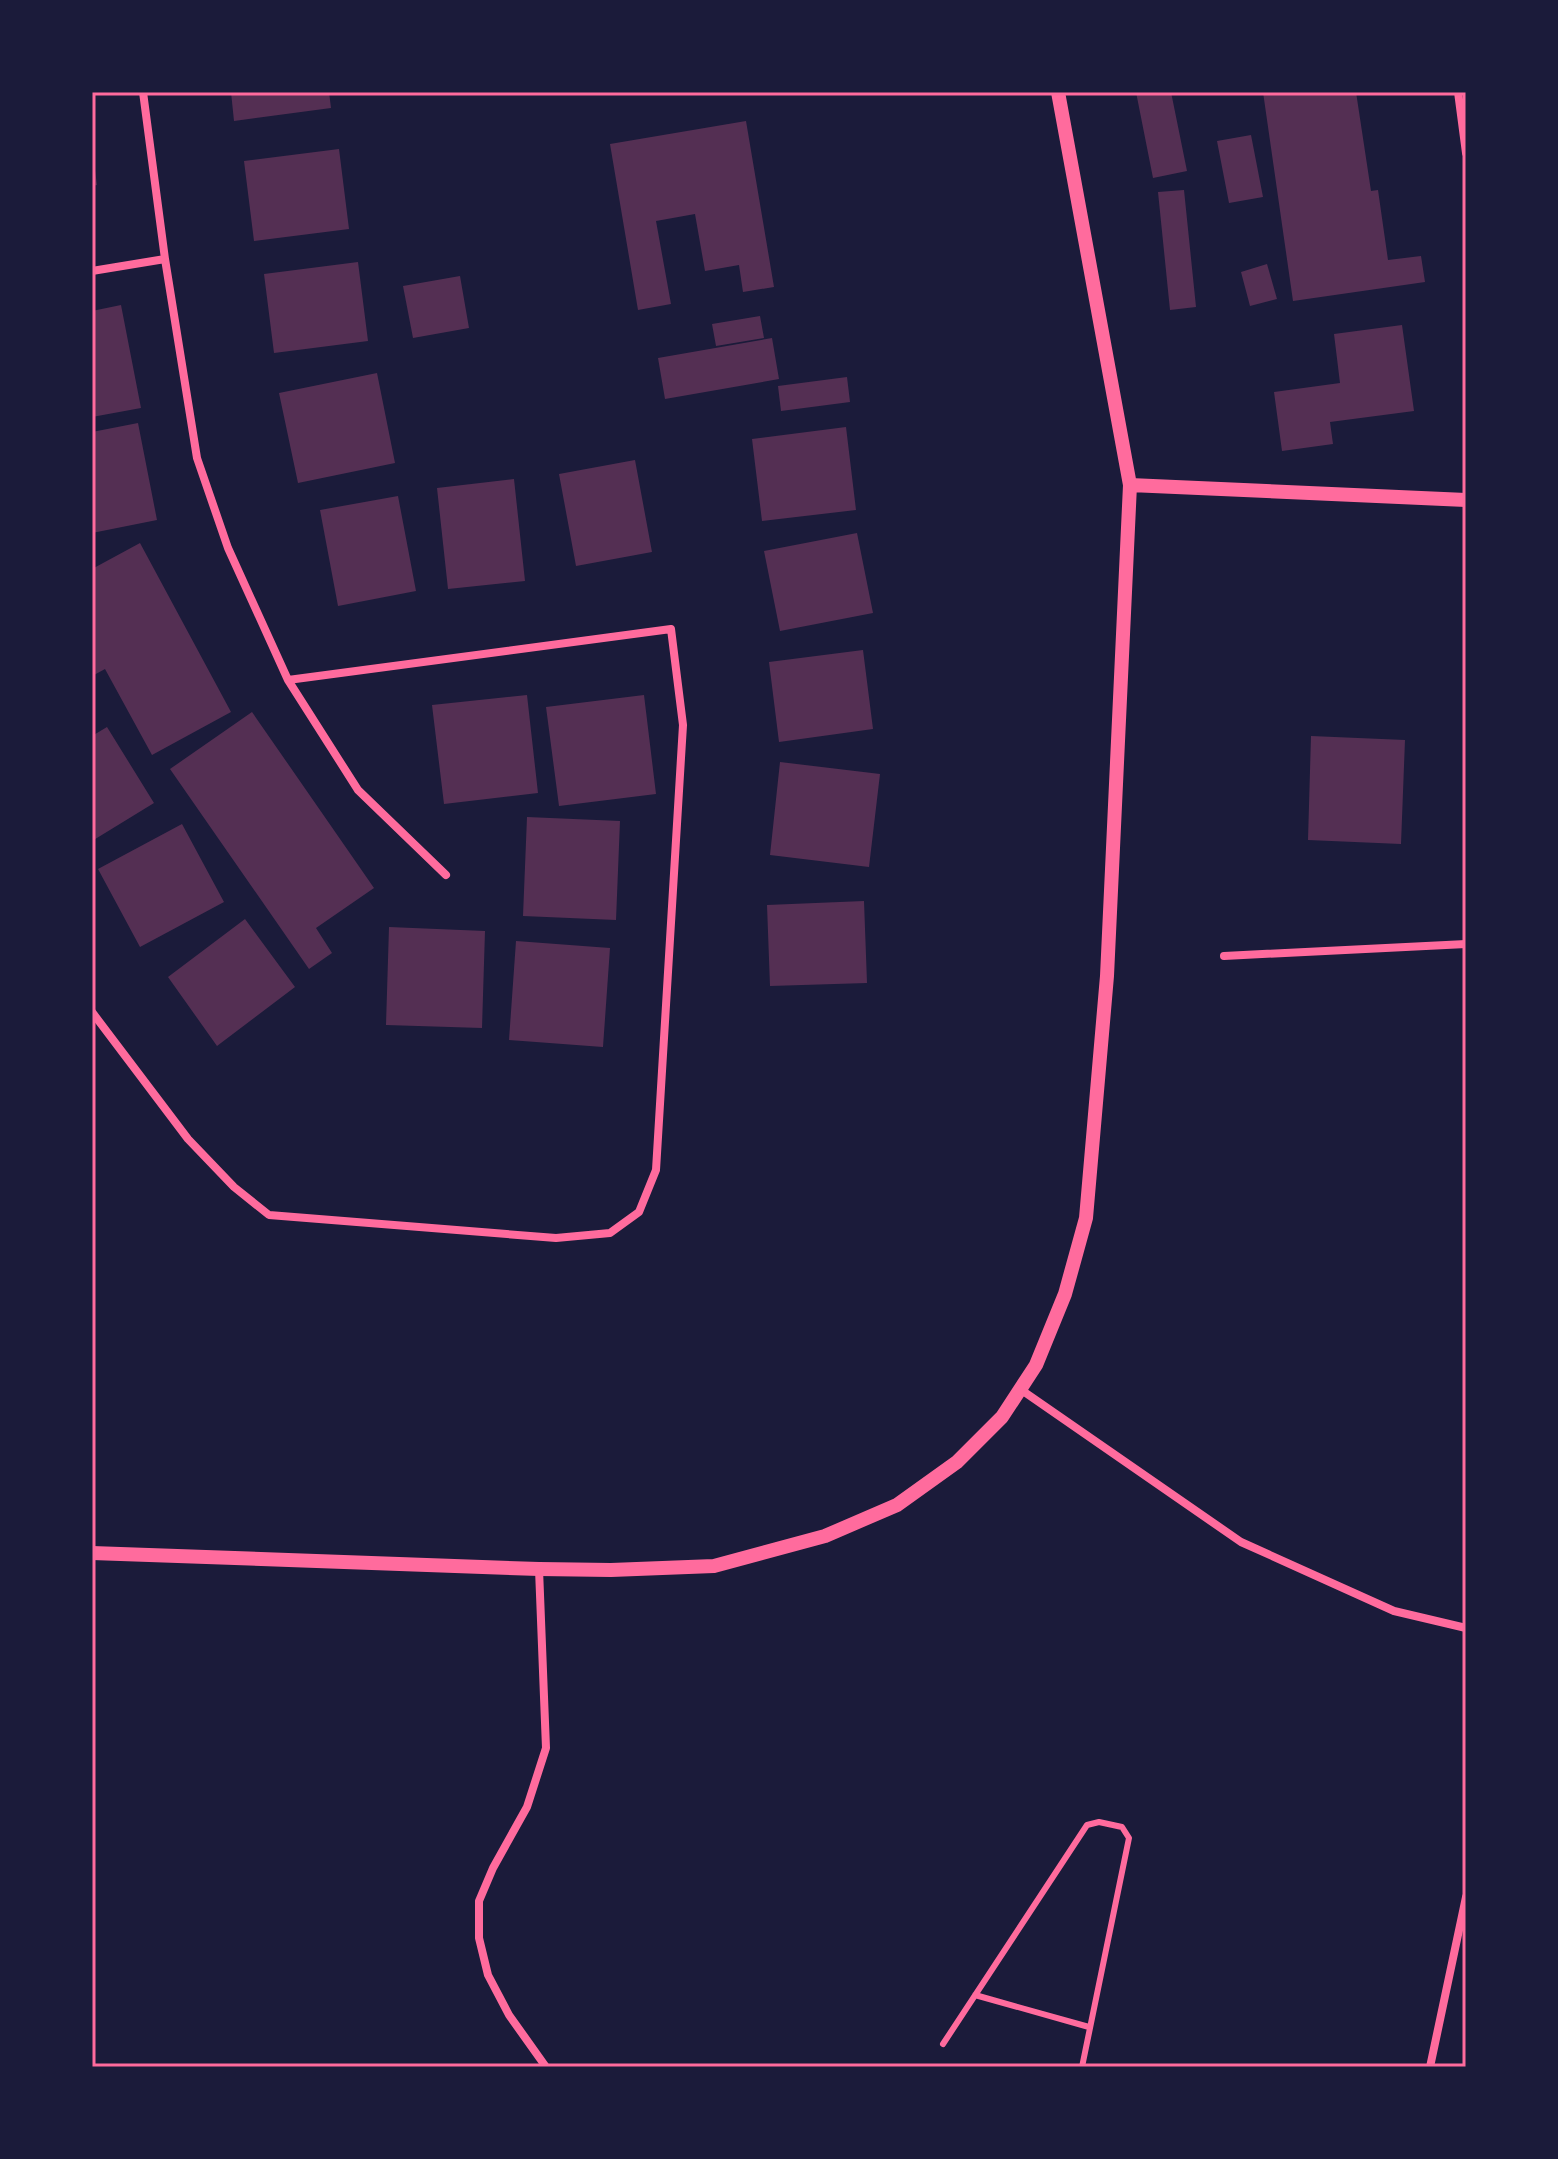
<svg xmlns="http://www.w3.org/2000/svg" width="1558" height="2159" viewBox="0 0 1558 2159" font-family="'Noto Sans',sans-serif">
<style>
.building{fill:#542f53}
.lines{fill:none;stroke-linecap:round;stroke-linejoin:round}
.service{stroke:#ff6b9d;stroke-width:6}
.minor{stroke:#ff6b9d;stroke-width:8}
.tertiary{stroke:#ff6b9d;stroke-width:14}
.neatline{fill:none;stroke:#ff6b9d;stroke-width:3}
</style>
<rect width="100%" height="100%" fill="#1b1b3a"/>
<!-- building -->
<path class="building" d="M231 92H329L331 108 234 121Z
M1136 92H1171L1187 171 1153 178Z
M1263 92H1356L1371 191 1378 190 1388 260 1421 256 1425 282 1293 301Z
M746 121 774 287 743 292 739 265 705 271 695 214 656 221 671 304 638 310 610 144Z
M1251 135 1263 197 1229 203 1217 141Z
M339 149 349 229 254 241 244 161Z
M92 163H94L97 185 92 186Z
M1184 190 1196 307 1170 310 1158 192Z
M358 262 368 341 274 353 264 274Z
M1267 264 1277 299 1250 306 1241 272Z
M460 276 469 328 413 338 403 286Z
M121 305 141 408 92 417V311Z
M760 316 764 338 716 346 712 324Z
M1402 325 1414 411 1330 422 1333 444 1282 451 1274 392 1340 383 1334 334Z
M772 338 779 379 665 399 658 358Z
M377 373 395 463 298 483 279 393Z
M847 377 850 402 781 411 778 386Z
M138 423 157 520 92 533V432Z
M846 427 856 510 762 521 752 439Z
M635 460 652 552 576 566 559 474Z
M514 479 525 581 448 589 437 488Z
M398 496 416 591 338 606 320 510Z
M857 533 873 613 780 631 764 551Z
M140 543 231 712 152 755 105 669 94 675 92 671V569Z
M863 650 873 729 779 742 769 662Z
M527 695 538 793 444 804 432 705Z
M644 695 656 794 559 806 546 707Z
M252 712 374 888 316 928 332 953 309 969 170 769Z
M107 727 154 803 92 841V736Z
M1311 736 1405 740 1401 844 1308 840Z
M780 762 880 774 869 867 770 855Z
M527 817 620 821 616 920 523 916Z
M182 824 224 902 140 947 98 869Z
M864 901 867 983 770 986 767 905Z
M245 919 295 987 217 1046 168 977Z
M389 927 485 931 482 1028 386 1025Z
M516 941 610 948 603 1047 509 1040Z"/>
<g class="lines">
<!-- service -->
<path class="service" d="M975 1995 1089 2027
M943 2044 1087 1825 1099 1822 1122 1827 1129 1838 1082 2067"/>
<!-- minor -->
<path class="minor" d="M143 92 165 259 197 458 228 548 288 680 358 790 446 875
M1458 92 1466 153
M92 271 165 259
M1224 956 1466 944
M92 1012 188 1139 234 1187 269 1215 556 1238 610 1233 639 1212 656 1170 683 725 671 629 288 680
M1020 1389 1241 1542 1394 1611 1466 1628
M539 1569 546 1748 527 1807 493 1868 479 1901V1938L488 1975 509 2015 546 2067
M1430 2067 1466 1897"/>
<!-- tertiary -->
<path class="tertiary" d="M1130 485 1466 500
M92 1553 539 1569 611 1570 714 1566 825 1536 897 1505 957 1462 1002 1417 1036 1365 1065 1294 1086 1218 1107 976 1130 485 1058 92"/>
</g>
<!-- border -->
<rect width="1558" height="2159" fill="none" stroke="#1b1b3a" stroke-width="188"/>
<rect x="94" y="94" width="1370" height="1971" class="neatline"/>
</svg>
